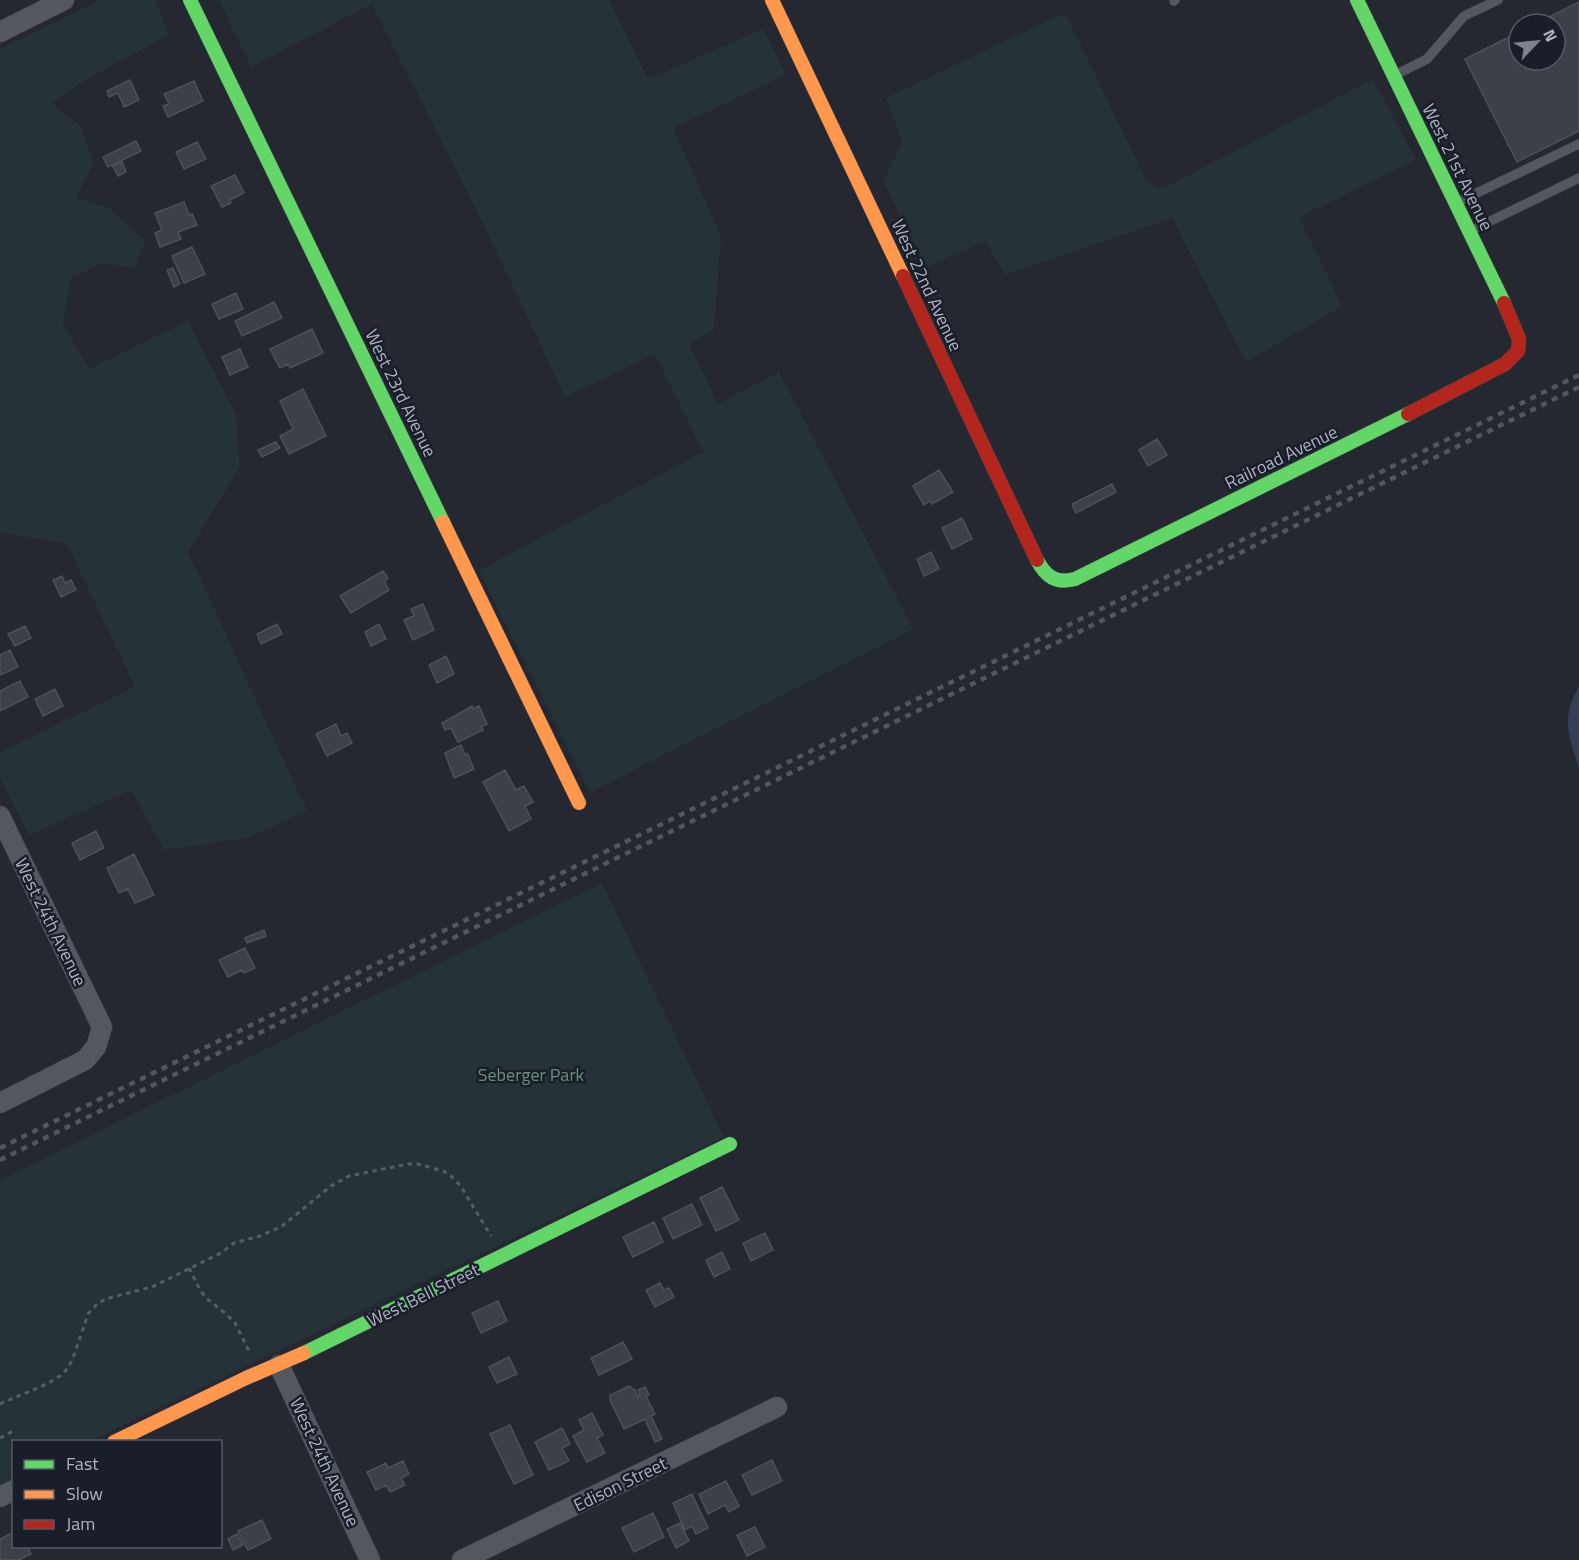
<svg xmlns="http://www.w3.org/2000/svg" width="1579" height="1560" viewBox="0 0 1579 1560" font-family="'Titillium Web',sans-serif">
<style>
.green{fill:#253338}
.water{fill:#333e58}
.building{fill:#3d4048;stroke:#4c5058;stroke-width:1.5}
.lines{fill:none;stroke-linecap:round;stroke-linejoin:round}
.lane-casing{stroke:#404349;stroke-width:10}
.street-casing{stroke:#404349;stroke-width:21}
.fast-casing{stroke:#404349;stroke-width:15}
.slow-casing{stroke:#404349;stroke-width:15}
.jam-casing{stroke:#404349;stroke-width:15}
.path{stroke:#585c63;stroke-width:3;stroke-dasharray:4.5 4.5;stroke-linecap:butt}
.lane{stroke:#54575f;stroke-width:9}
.street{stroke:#54575f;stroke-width:20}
.fast{stroke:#63d668;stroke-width:14}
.slow{stroke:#ff974d;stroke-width:14}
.jam{stroke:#b3261e;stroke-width:14}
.rail{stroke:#53565c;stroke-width:4.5;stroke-dasharray:6 6;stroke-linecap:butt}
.labels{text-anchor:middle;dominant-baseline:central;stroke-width:5;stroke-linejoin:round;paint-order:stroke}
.street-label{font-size:18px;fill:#adb3c3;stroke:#191e2a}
.park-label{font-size:18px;fill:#669276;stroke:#191e2a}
</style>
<rect width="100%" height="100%" fill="#252830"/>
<!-- green -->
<path class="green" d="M101 0H155L169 35 94 75 51 103 80 126 94 162 76 198 109 208 145 241 135 268 104 263 71 277 63 325 89 369 188 321 236 415 240 467 188 552 307 811 248 838 164 850 131 790 29 835 0 778V752L135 687 67 544 0 532V49Z
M219 0H609L648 79 763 29 786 75 673 128 721 236 714 329 689 344 718 404 779 372 913 629 590 792 479 570 703 452 655 354 565 397 482 221 372 4 251 67Z
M1059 15H1066L1147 182 1162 189 1373 79 1416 160 1299 217 1342 306 1246 362 1172 218 1005 275 985 241 927 267 883 182 902 142 886 98Z
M602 883 724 1137 90 1441 14 1442 13 1478 0 1485V1180Z"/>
<!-- water -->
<path class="water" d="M1579 686V769C1569 735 1560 720 1579 686Z"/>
<!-- building -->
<path class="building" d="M1579 2V131L1517 162 1465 59 1519 32V60H1555V24H1535Z
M130 80 139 100 124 107 118 93 109 97 107 91Z
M194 81 203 101 168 117 163 106 169 104 164 94Z
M136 141 141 151 108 167 103 157Z
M197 142 206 159 184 169 176 152Z
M122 162 126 172 118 176 113 166Z
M235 175 244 193 230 200 231 203 222 207 211 186Z
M184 202 189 215 192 214 197 225 178 232 181 239 160 247 155 233 162 230 155 213Z
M192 247 205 274 184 283 172 256Z
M173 268 180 284 174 287 167 270Z
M236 293 243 309 219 319 212 304Z
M274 302 282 318 242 336 235 321Z
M312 329 323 353 290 368 288 364 280 368 270 349Z
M240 349 248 367 230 375 222 357Z
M303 389 326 436 289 454 280 436 293 429 280 401Z
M1157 439 1167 455 1148 466 1139 450Z
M276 442 280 448 262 457 258 450Z
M939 470 953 492 932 504 930 501 924 505 913 486Z
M1112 484 1116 492 1076 513 1072 504Z
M962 518 972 539 952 549 942 528Z
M931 552 939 569 924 576 917 559Z
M383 571 388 578 384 581 389 590 351 613 340 596Z
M62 576 65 583 71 580 76 590 61 597 53 580Z
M423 604 434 630 413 640 404 620 414 616 411 609Z
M277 624 282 634 261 644 257 634Z
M379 624 386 639 371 646 365 632Z
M25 626 31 638 15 646 8 634Z
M10 650 18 667 0 675V655Z
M446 656 454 674 437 683 429 665Z
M20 681 28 697 0 711V691Z
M55 689 63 706 43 716 35 699Z
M472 706 473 709 479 706 487 724 481 727 483 730 458 742 451 728 445 730 442 723Z
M336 724 341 736 347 733 352 743 327 756 316 734Z
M461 745 465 755 467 753 474 769 454 778 445 753Z
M505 770 516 790 524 786 533 802 525 806 531 819 509 831 483 782Z
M96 831 104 848 80 860 72 843Z
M134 854 154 895 135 903 128 889 119 893 107 868Z
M264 930 266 936 247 943 245 938Z
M245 948 255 968 244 973 242 970 228 977 219 960Z
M722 1187 739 1220 716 1231 700 1198Z
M692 1204 702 1225 673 1239 663 1218Z
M654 1222 663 1242 633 1257 623 1237Z
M765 1233 773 1250 751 1261 743 1243Z
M722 1252 730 1269 714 1277 706 1260Z
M660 1283 664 1290 669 1288 674 1297 655 1307 646 1290Z
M498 1301 507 1321 481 1333 472 1313Z
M623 1342 632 1359 599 1375 591 1358Z
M509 1357 517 1374 497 1383 489 1367Z
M629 1386 635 1390 638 1397 640 1396 638 1390 645 1387 649 1395 646 1396 655 1414 651 1416 662 1439 655 1442 645 1419 624 1429 610 1400V1395Z
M592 1413 603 1435 597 1438 605 1453 587 1462 573 1436 584 1430 579 1420Z
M510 1425 533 1475 514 1484 490 1434Z
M562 1428 570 1444 562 1448 569 1461 549 1470 535 1442Z
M772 1460 782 1481 752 1495 742 1475Z
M403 1461 409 1474 401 1478 405 1485 390 1492 386 1485 376 1490 367 1472 386 1463 388 1468Z
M726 1481 739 1506 729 1512 725 1505 708 1514 699 1494Z
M692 1494 708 1528 696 1534 692 1526 685 1530 673 1503Z
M653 1513 664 1537 634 1552 622 1528Z
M262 1520 271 1539 248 1550 238 1531Z
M680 1523 689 1541 676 1548 667 1529Z
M755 1527 765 1547 747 1556 737 1535Z
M14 1532V1546H27L31 1554 19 1560H0V1539Z
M237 1534 243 1545 233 1550 228 1539Z"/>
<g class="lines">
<defs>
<path id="lane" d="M1174 1 1175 0
M1395 75 1427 59 1464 16 1498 0
M1458 202 1579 144
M1472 230 1579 178"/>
<path id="street" d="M0 32 64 0
M0 816 102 1027 96 1047 85 1060 0 1103
M279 1365 370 1560
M0 1497 14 1490
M462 1560 777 1407"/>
<path id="fast" d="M190 0 443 522
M1357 0 1504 303
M1037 560C1046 577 1056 584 1075 579L1408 414
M304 1353 730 1144"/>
<path id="slow" d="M772 0 903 276
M443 522 579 803
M114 1442 246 1378 304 1353"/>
<path id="jam" d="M903 276 1037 560
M1408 414 1505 364 1518 351 1519 339 1504 303"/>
</defs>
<!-- lane casing -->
<use href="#lane" class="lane-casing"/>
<!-- street casing -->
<use href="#street" class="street-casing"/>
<!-- fast casing -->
<use href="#fast" class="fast-casing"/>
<!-- slow casing -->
<use href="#slow" class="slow-casing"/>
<!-- jam casing -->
<use href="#jam" class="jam-casing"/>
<!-- path -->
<path class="path" d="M189 1268 200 1290 206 1298 225 1313 235 1323 250 1353
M0 1404 49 1383 64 1373 72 1361 88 1314 99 1302 112 1297 152 1287 221 1253 234 1243 260 1236 281 1227 331 1186 349 1176 408 1164H418L443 1171 449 1174 460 1185 491 1236
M0 1438 15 1430"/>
<!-- lane -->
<use href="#lane" class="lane"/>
<!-- street -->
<use href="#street" class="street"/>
<!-- fast -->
<use href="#fast" class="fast"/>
<!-- slow -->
<use href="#slow" class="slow"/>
<!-- jam -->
<use href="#jam" class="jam"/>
<!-- rail -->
<path class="rail" d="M0 1148 1579 375
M0 1160 1579 387"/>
</g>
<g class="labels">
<!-- street labels -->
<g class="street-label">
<text transform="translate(1458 167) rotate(64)">West 21st Avenue</text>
<text transform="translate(927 285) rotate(65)">West 22nd Avenue</text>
<text transform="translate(401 393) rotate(64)">West 23rd Avenue</text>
<text transform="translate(1281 457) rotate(-26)">Railroad Avenue</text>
<text transform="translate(51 922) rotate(64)">West 24th Avenue</text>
<text transform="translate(423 1295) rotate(-26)">West Bell Street</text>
<text transform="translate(325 1462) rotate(65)">West 24th Avenue</text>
<text transform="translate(620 1484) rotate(-26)">Edison Street</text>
</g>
<!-- park labels -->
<g class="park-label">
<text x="531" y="1074">Seberger Park</text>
</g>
</g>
<!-- legend -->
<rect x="12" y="1440" width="210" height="108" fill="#191e2a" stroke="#545a67" stroke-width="1.5"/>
<rect x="24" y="1460" width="30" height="9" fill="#63d668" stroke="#545a67" stroke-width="1.5"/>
<text x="66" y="1470" font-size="18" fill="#adb3c3">Fast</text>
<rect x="24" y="1490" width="30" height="9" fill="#ff974d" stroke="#545a67" stroke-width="1.5"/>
<text x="66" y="1500" font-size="18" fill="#adb3c3">Slow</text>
<rect x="24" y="1520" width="30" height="9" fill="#b3261e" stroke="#545a67" stroke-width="1.5"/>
<text x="66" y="1530" font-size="18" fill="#adb3c3">Jam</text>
<!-- north arrow -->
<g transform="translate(1537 42) rotate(64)"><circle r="28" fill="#191e2a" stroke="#545a67" stroke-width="1.5"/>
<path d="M0-4.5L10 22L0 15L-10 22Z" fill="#7d8290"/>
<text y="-9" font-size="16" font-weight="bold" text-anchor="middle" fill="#adb3c3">N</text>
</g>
</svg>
